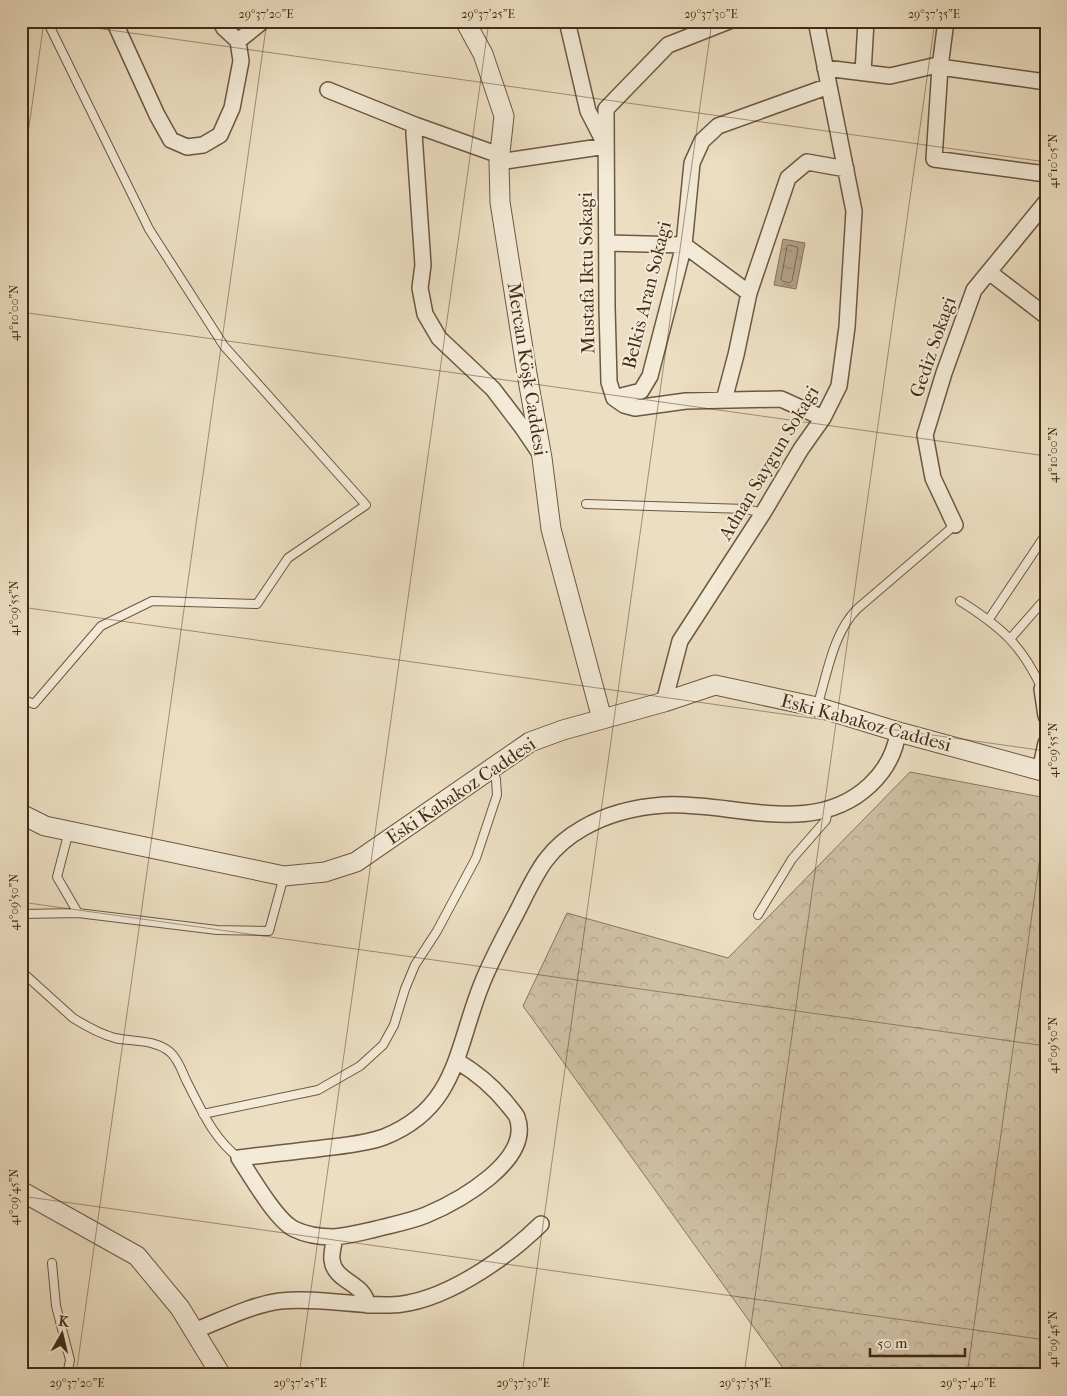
<svg xmlns="http://www.w3.org/2000/svg" width="1067" height="1396" viewBox="0 0 1067 1396" font-family="'IM FELL French Canon',serif">
<style>
.forest{fill:url(#forest-crowns);stroke:#89765e}
.water{fill:url(#water-ripples);stroke:#86725a}
.lines{fill:none;stroke-linecap:round;stroke-linejoin:round}
.shore{stroke:#7b664f;stroke-width:1}
.service-casing{stroke:#6d5841;stroke-width:10}
.minor-casing{stroke:#6d5841;stroke-width:18}
.tertiary-casing{stroke:#6d5841;stroke-width:21}
.service{stroke:#f3ead7;stroke-width:8}
.minor{stroke:#f3ead7;stroke-width:15}
.tertiary{stroke:#f3ead7;stroke-width:19}
.ticks{fill:none;stroke:#432b16;stroke-width:1;stroke-opacity:0.45}
.labels{text-anchor:middle;dominant-baseline:central;stroke-width:4;stroke-linejoin:round;paint-order:stroke}
.street-label{font-size:19px;fill:#432b16;stroke:#f3ead7}
.neatline{fill:none;stroke:#432b16;stroke-width:2}
.ticks-label{font-size:12px;text-anchor:middle;fill:#432b16}
</style>
<defs>
<pattern id="forest-crowns" width="20" height="18" patternUnits="userSpaceOnUse" patternTransform="scale(1.25)"><rect width="20" height="18" fill="#cfc0a5"/><path d="M2 6a3 3 0 1 1 6 0M12 15a3 3 0 1 1 6 0" fill="none" stroke="#b3a58d"/></pattern>
<pattern id="water-ripples" width="26" height="14" patternUnits="userSpaceOnUse" patternTransform="scale(1.25)"><rect width="26" height="14" fill="#b3a188"/><path d="M2 4q2-2 4 0t4 0M15 11q2-2 4 0t4 0" fill="none" stroke="#93836e"/></pattern>
</defs>
<rect width="100%" height="100%" fill="#ecdec2"/>
<filter id="stains"><feTurbulence type="fractalNoise" baseFrequency=".004" numOctaves="4"/><feColorMatrix values="0 0 0 0 .2 0 0 0 0 .09 0 0 0 0 .02 0 0 0 .5 -.17"/></filter>
<radialGradient id="worn" r=".72"><stop offset=".6" stop-color="#630" stop-opacity="0"/><stop offset="1" stop-color="#630" stop-opacity=".3"/></radialGradient>
<!-- forest -->
<path class="forest" d="M910 772 1046 798V1375H788L523 1006 567 913 728 958Z"/>
<!-- water -->
<path class="water" d="M783 239 805 243 796 289 774 285Z"/>
<g class="lines">
<!-- shore -->
<path class="shore" d="M789 245 797 247 798 249 792 281 790 283 782 281 781 279 787 247Z"/>
<defs>
<path id="service" d="M586 504 746 509 763 513
M960 601C1000 626 1022 645 1042 689
M989 619 1046 534
M1010 639 1046 598
M21 699 34 704 101 626 152 601 257 604 288 558 366 505 224 346 149 229 47 21
M817 707C827 675 833 633 857 609L955 525
M69 831 57 877 78 913
M21 914 78 913 217 930 269 931 284 876
M758 915 792 859 826 820 828 810
M21 971 73 1018C86 1026 100 1034 115 1038 133 1042 155 1039 170 1052 179 1060 182 1072 187 1082 202 1111 213 1138 239 1158
M203 1114 318 1090 360 1066 383 1045 394 1025 405 989 415 965 437 931 476 858 497 795 496 779 492 769
M52 1263 56 1306 70 1360 67 1375"/>
<path id="minor" d="M114 21 157 115 171 140 187 147 203 145 220 135 232 108 241 61 238 41 224 28 220 21
M946 21 940 67 934 159 1046 174
M238 41 263 21
M825 68 890 76 933 66 1046 82
M863 73 866 21
M328 90 415 125 414 133 423 265 420 288 425 314 439 338 493 389 522 427 539 452
M415 125 499 155
M499 162 606 146 588 111 567 21
M607 243 684 245 749 293
M989 272 1046 316
M614 398 609 382 607 307 606 109 668 45 729 21
M614 398 641 391 650 376 684 245 692 163 702 141 718 126 829 86
M614 398 624 405 635 408 686 401 781 399 823 418
M724 400 736 355 749 293 788 178 807 162 846 169
M955 525 933 478 925 435 944 373 974 290 1046 202
M1046 684 1042 689 1046 716
M664 702 680 641 763 513 801 449 823 418 839 386 847 327 854 211 816 21
M1040 771 1046 743
M457 1061C477 1073 493 1086 508 1105 511 1109 515 1113 517 1117 533 1161 457 1202 426 1215 409 1222 390 1225 372 1230 359 1233 347 1236 334 1237 321 1237 306 1235 294 1229 276 1220 251 1176 239 1158 270 1154 301 1151 332 1147 349 1145 368 1143 384 1137 457 1108 456 1049 481 986 491 960 505 935 518 910 536 874 546 849 583 828 607 814 636 807 664 805 732 801 813 839 870 785 886 770 895 754 898 732
M335 1237C334 1244 331 1253 332 1260 334 1282 366 1283 367 1305
M194 1331C222 1320 251 1305 280 1301 317 1297 353 1306 390 1305 442 1304 505 1259 541 1224"/>
<path id="tertiary" d="M465 21 483 54 504 116 499 162 500 202 527 374 542 458 551 529 602 719
M21 814 45 826 284 876 325 872 356 862 530 742 563 730 664 702 715 685 817 707 902 733 1046 772
M21 1191 137 1256 180 1308 221 1375"/>
</defs>
<!-- service casing -->
<use href="#service" class="service-casing"/>
<!-- minor casing -->
<use href="#minor" class="minor-casing"/>
<!-- tertiary casing -->
<use href="#tertiary" class="tertiary-casing"/>
<!-- service -->
<use href="#service" class="service"/>
<!-- minor -->
<use href="#minor" class="minor"/>
<!-- tertiary -->
<use href="#tertiary" class="tertiary"/>
</g>
<!-- ticks -->
<path class="ticks" d="M46 21 1046 162M21 183 44 21M21 312 1046 456M21 607 1046 751M21 902 1046 1046M21 1196 1046 1340M76 1375 267 21M299 1375 489 21M522 1375 712 21M744 1375 935 21M967 1375 1046 815"/>
<g class="labels">
<!-- street labels -->
<g class="street-label">
<text transform="translate(587 273) rotate(-91)">Mustafa Iktu Sokagi</text>
<text transform="translate(647 295) rotate(-76)">Belkis Aran Sokagi</text>
<text transform="translate(933 347) rotate(-71)">Gediz Sokagi</text>
<text transform="translate(527 369) rotate(81)">Mercan Köşk Caddesi</text>
<text transform="translate(769 463) rotate(-59)">Adnan Saygun Sokagi</text>
<text transform="translate(866 723) rotate(15)">Eski Kabakoz Caddesi</text>
<text transform="translate(461 791) rotate(-34)">Eski Kabakoz Caddesi</text>
</g>
</g>
<!-- margin -->
<rect width="1067" height="1396" fill="none" stroke="#ecdec2" stroke-width="55"/>
<!-- north arrow -->
<g transform="translate(62 1334) rotate(8)" stroke="#f3ead7" stroke-width="4" paint-order="stroke">
<path d="M0-4L9 19L0 12L-9 19Z" fill="#432b16"/>
<text y="-8" font-size="14" font-weight="bold" text-anchor="middle" fill="#432b16">K</text>
</g>
<!-- scale -->
<path d="M870 1348v8h95v-8" fill="none" stroke="#432b16" stroke-width="2.5"/>
<text x="877" y="1348" font-size="15" fill="#432b16" stroke="#f3ead7" stroke-width="4" paint-order="stroke">50 m</text>
<rect x="28" y="28" width="1012" height="1340" class="neatline"/>
<g class="ticks-label">
<text x="266" y="18">29°37'20"E</text>
<text x="488" y="18">29°37'25"E</text>
<text x="711" y="18">29°37'30"E</text>
<text x="934" y="18">29°37'35"E</text>
<text transform="translate(1053 161) rotate(-90)" y="4">41°10'05"N</text>
<text transform="translate(14 313) rotate(-90)" y="4">41°10'00"N</text>
<text transform="translate(1053 455) rotate(-90)" y="4">41°10'00"N</text>
<text transform="translate(14 608) rotate(-90)" y="4">41°09'55"N</text>
<text transform="translate(1053 750) rotate(-90)" y="4">41°09'55"N</text>
<text transform="translate(14 902) rotate(-90)" y="4">41°09'50"N</text>
<text transform="translate(1053 1045) rotate(-90)" y="4">41°09'50"N</text>
<text transform="translate(14 1197) rotate(-90)" y="4">41°09'45"N</text>
<text transform="translate(1053 1339) rotate(-90)" y="4">41°09'45"N</text>
<text x="77" y="1387">29°37'20"E</text>
<text x="300" y="1387">29°37'25"E</text>
<text x="523" y="1387">29°37'30"E</text>
<text x="745" y="1387">29°37'35"E</text>
<text x="968" y="1387">29°37'40"E</text>
</g>
<rect width="100%" height="100%" filter="url(#stains)"/>
<rect width="100%" height="100%" fill="url(#worn)"/>
</svg>
